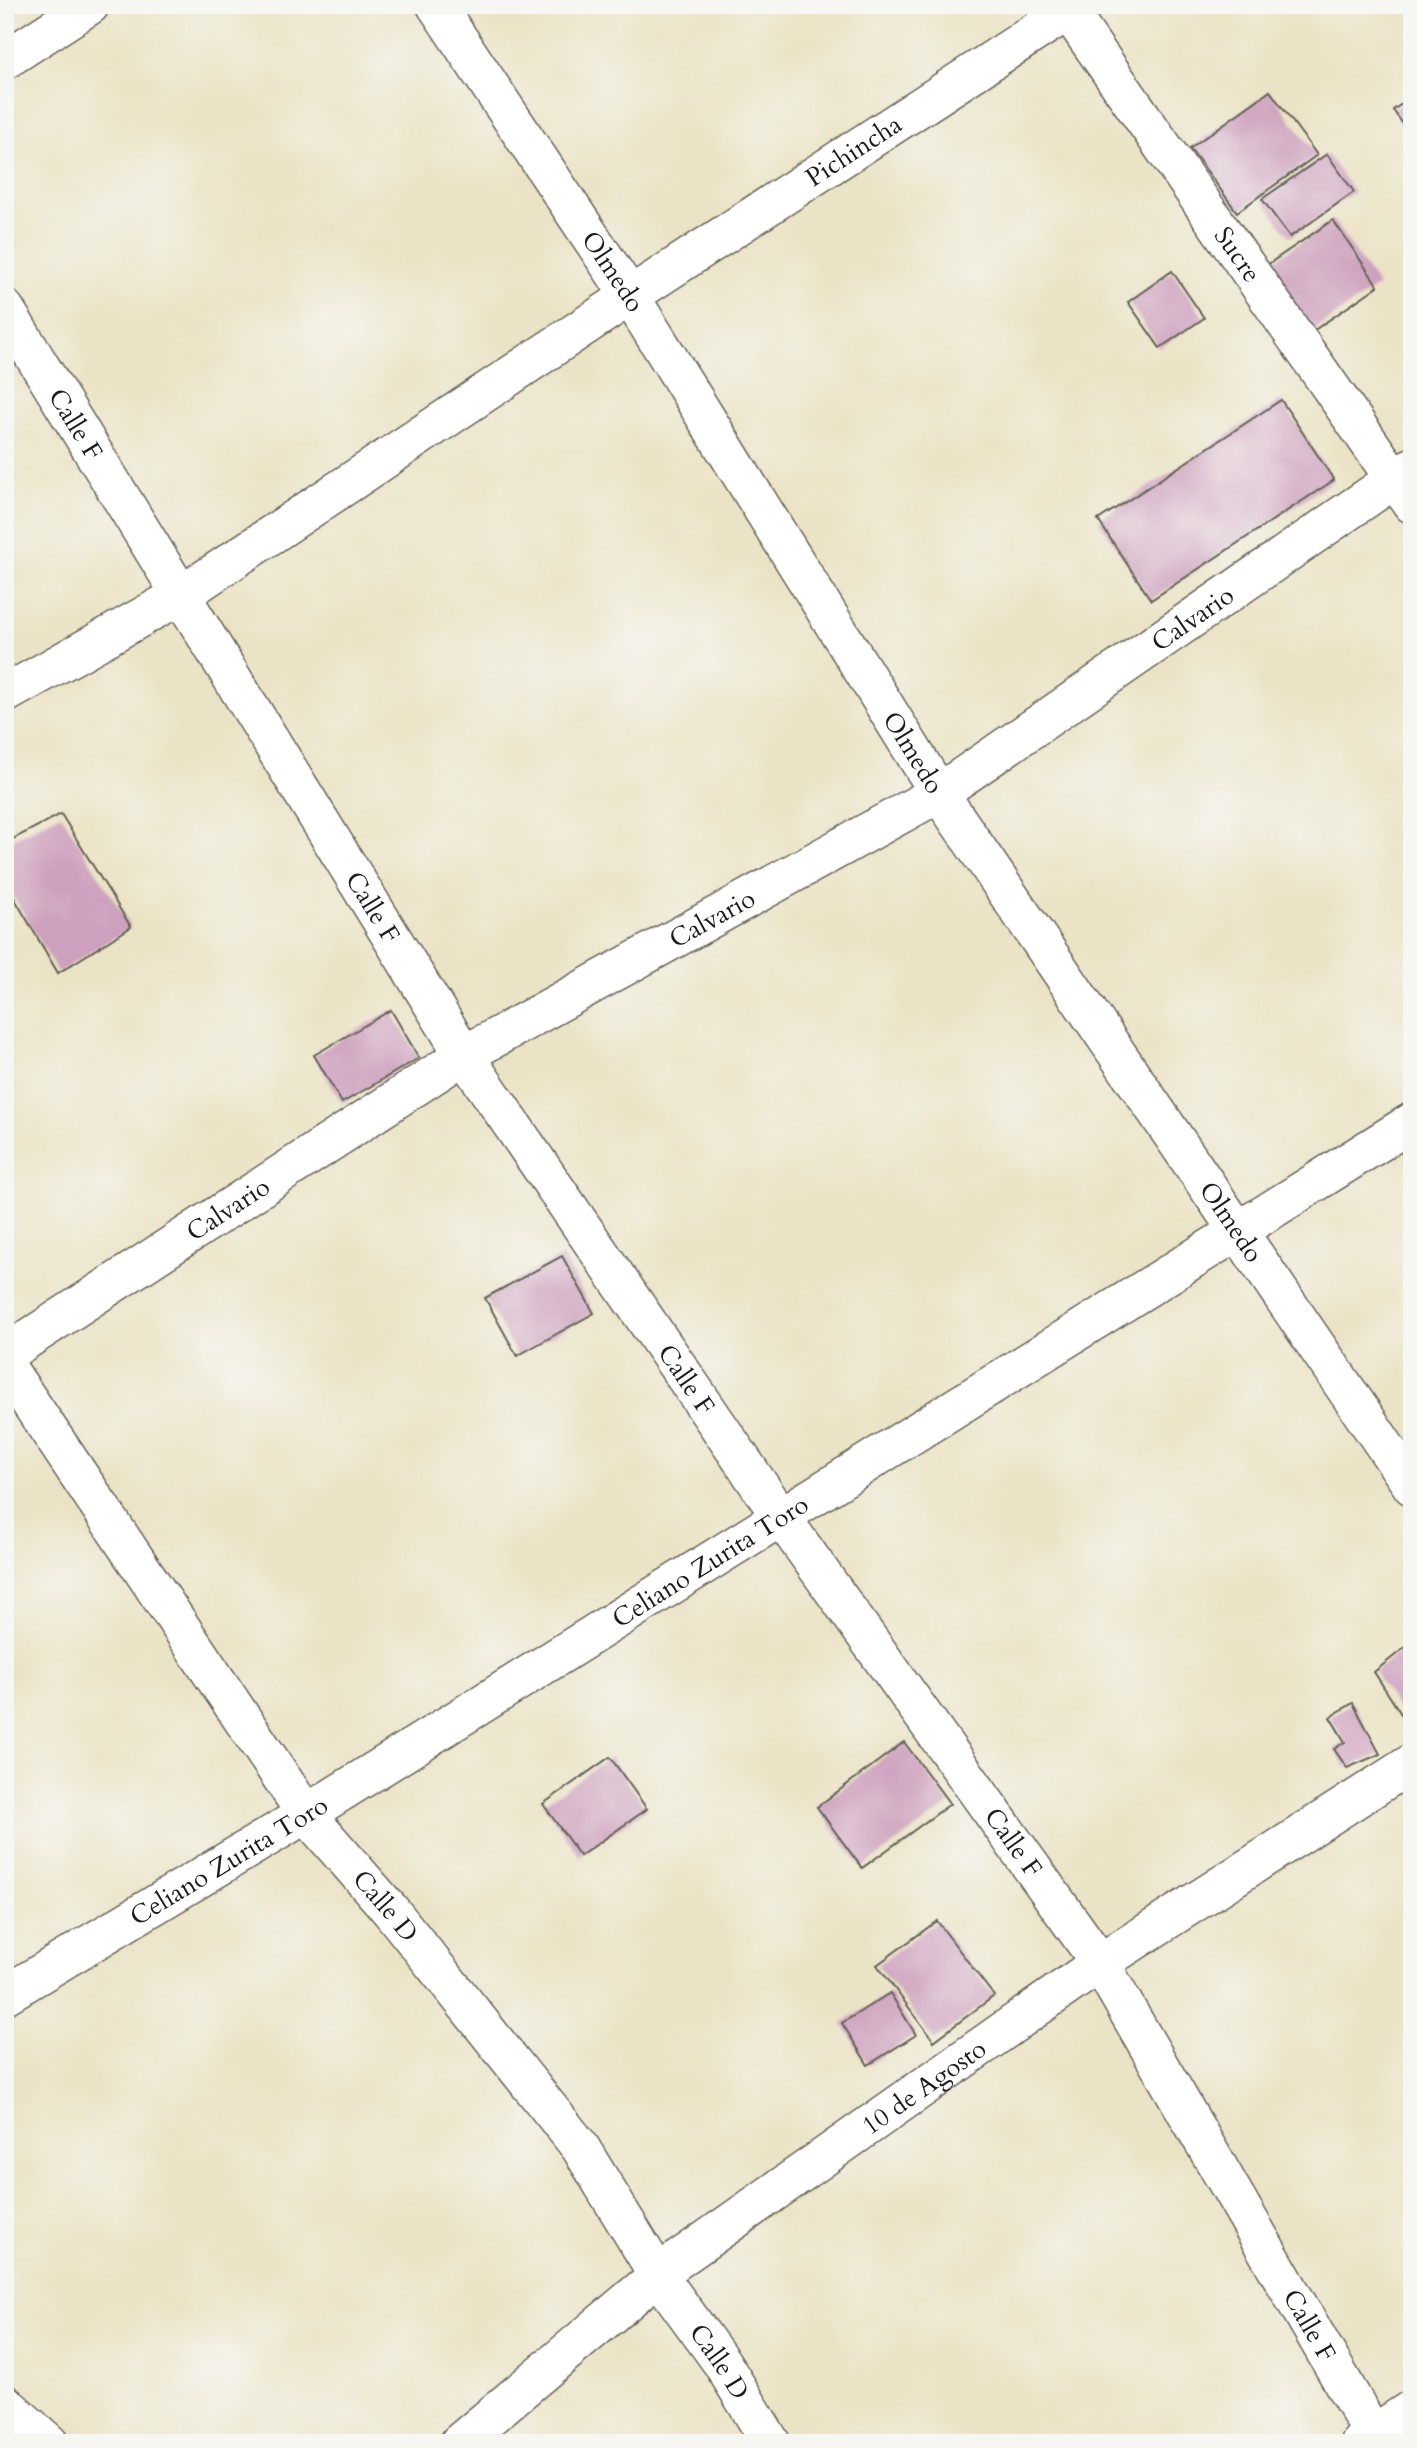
<svg xmlns="http://www.w3.org/2000/svg" width="1417" height="2448" viewBox="0 0 1417 2448" font-family="Cardo,serif">
<style>
.building{fill:#cda0bd}
.lines{fill:none;stroke-linecap:round;stroke-linejoin:round}
.minor-casing{stroke:#646257;stroke-width:41}
.minor{stroke:#fff;stroke-width:38}
.labels{text-anchor:middle;dominant-baseline:central;stroke-width:5;stroke-linejoin:round;paint-order:stroke}
.street-label{font-size:26px;fill:#1c1c1c;stroke:#f6f6f2}
</style>
<rect width="100%" height="100%" fill="#f6f6f2"/>
<filter id="ink" filterUnits="userSpaceOnUse"><feTurbulence type="fractalNoise" baseFrequency=".0143" numOctaves="2"/><feDisplacementMap in="SourceGraphic" scale="14" xChannelSelector="R" yChannelSelector="G"/><feConvolveMatrix kernelMatrix="1 2 1 2 8 2 1 2 1" color-interpolation-filters="sRGB"/></filter>
<filter id="wash" filterUnits="userSpaceOnUse"><feTurbulence type="fractalNoise" baseFrequency=".00686" numOctaves="4" result="noise"/><feDisplacementMap in="SourceGraphic" scale="28" xChannelSelector="R" yChannelSelector="G"/><feGaussianBlur stdDeviation="1.57" result="paint"/><feColorMatrix in="noise" values="0 0 0 0 0 0 0 0 0 0 0 0 0 0 0 0 0 1.4 0 .05"/><feComposite in="paint" operator="in"/></filter>
<g filter="url(#wash)">
<rect width="100%" height="100%" fill="#ebe3c5"/>
<g id="blocks">
<!-- building -->
<path class="building" d="M1270 91 1317 155 1237 212 1190 148Z
M1412 97V137L1393 110Z
M1327 154 1354 192 1290 237 1262 199Z
M1333 220 1378 286 1310 333 1264 267Z
M1172 271 1204 318 1160 348 1128 302Z
M1281 400 1334 480 1151 600 1098 520Z
M61 814 131 927 58 973 5 882V843Z
M391 1010 419 1058 342 1103 314 1055Z
M562 1256 594 1313 517 1356 485 1298Z
M1412 1642V1731L1374 1672Z
M1353 1703 1380 1754 1347 1768 1334 1749 1345 1742 1330 1717Z
M904 1742 950 1804 862 1868 817 1807Z
M610 1757 647 1809 580 1856 543 1804Z
M937 1921 994 1996 934 2041 877 1965Z
M890 1993 916 2035 868 2065 842 2023Z"/>
</g>
</g>
<g filter="url(#ink)">
<use href="#blocks" fill-opacity="0" stroke="#646257" stroke-width="2"/>
<g class="lines">
<defs>
<g id="minor">
<path id="s1" d="M436 5 630 296 939 793 1412 1486"/>
<path id="s2" d="M1064 5 1412 504"/>
<path d="M5 60 90 5"/>
<path id="s3" d="M5 309 464 1055 781 1517 1100 1963 1378 2443"/>
<path id="s4" d="M5 694 181 595 630 296 1077 5"/>
<path id="s5" d="M5 1354 464 1055 939 793 1412 467"/>
<path id="s6" d="M5 1365 306 1814 391 1911 580 2147 658 2275 722 2363 771 2443"/>
<path id="s7" d="M5 1995 306 1814 1412 1122"/>
<path d="M5 2404 49 2443"/>
<path id="s8" d="M459 2443 669 2266 1100 1963 1412 1763"/>
<path d="M1360 2443 1412 2409"/>
</g>
</defs>
<!-- minor casing -->
<use href="#minor" class="minor-casing"/>
<!-- minor -->
<use href="#minor" class="minor"/>
</g>
</g>
<g class="labels">
<!-- street labels -->
<g class="street-label">
<text stroke="none"><textPath href="#s4" startOffset="1008">Pichincha</textPath></text>
<text stroke="none"><textPath href="#s2" startOffset="304">Sucre</textPath></text>
<text stroke="none"><textPath href="#s1" startOffset="320">Olmedo</textPath></text>
<text stroke="none"><textPath href="#s3" startOffset="135">Calle F</textPath></text>
<text stroke="none"><textPath href="#s5" startOffset="1398">Calvario</textPath></text>
<text stroke="none"><textPath href="#s1" startOffset="887">Olmedo</textPath></text>
<text stroke="none"><textPath href="#s3" startOffset="702">Calle F</textPath></text>
<text stroke="none"><textPath href="#s5" startOffset="831">Calvario</textPath></text>
<text stroke="none"><textPath href="#s5" startOffset="266">Calvario</textPath></text>
<text stroke="none"><textPath href="#s1" startOffset="1454">Olmedo</textPath></text>
<text stroke="none"><textPath href="#s3" startOffset="1269">Calle F</textPath></text>
<text stroke="none"><textPath href="#s7" startOffset="828">Celiano Zurita Toro</textPath></text>
<text stroke="none"><textPath href="#s3" startOffset="1836">Calle F</textPath></text>
<text stroke="none"><textPath href="#s7" startOffset="261">Celiano Zurita Toro</textPath></text>
<text stroke="none"><textPath href="#s6" startOffset="662">Calle D</textPath></text>
<text stroke="none"><textPath href="#s8" startOffset="586">10 de Agosto</textPath></text>
<text stroke="none"><textPath href="#s3" startOffset="2403">Calle F</textPath></text>
<text stroke="none"><textPath href="#s6" startOffset="1228">Calle D</textPath></text>
</g>
</g>
<!-- margin -->
<rect width="1417" height="2448" fill="none" stroke="#f6f6f2" stroke-width="28"/>
</svg>
